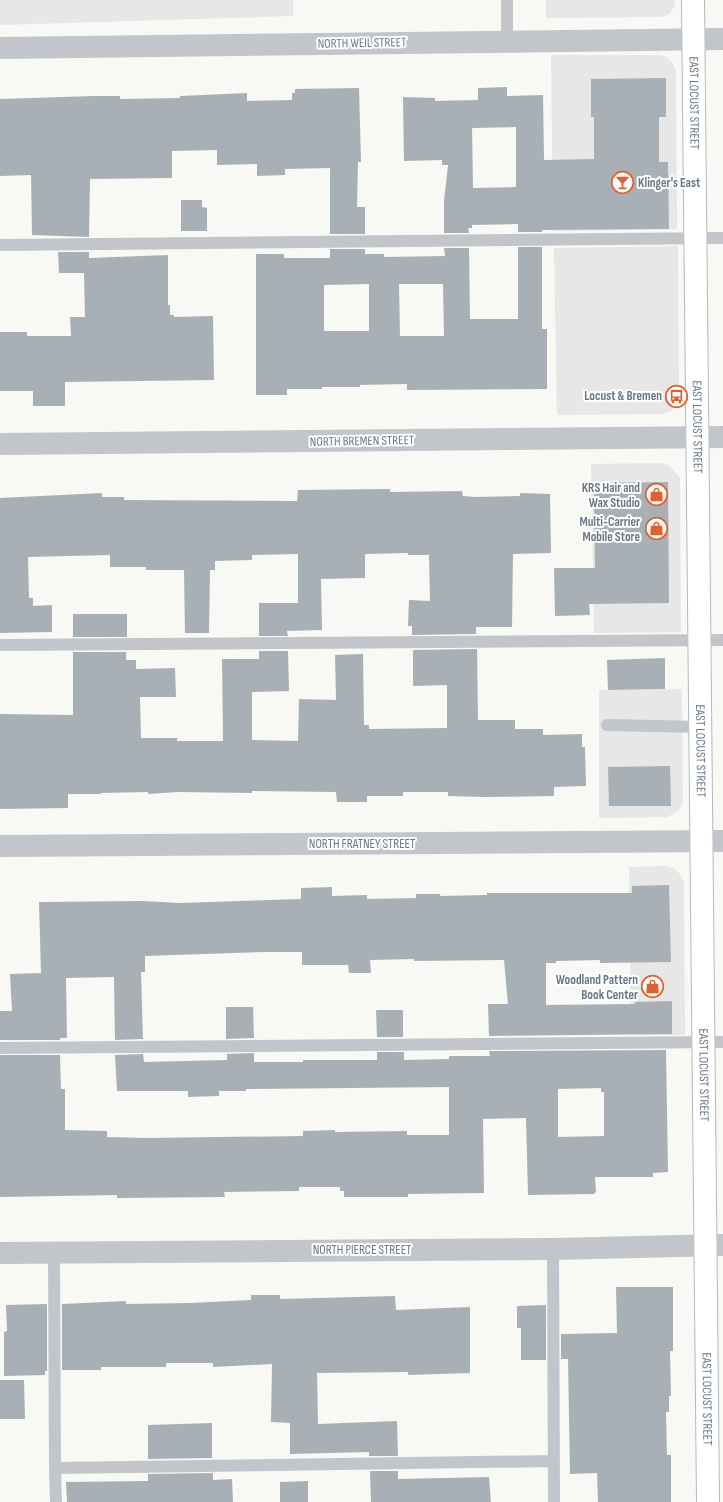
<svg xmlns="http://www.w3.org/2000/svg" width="723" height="1502" viewBox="0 0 723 1502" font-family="'Sofia Sans Condensed',sans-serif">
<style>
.built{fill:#e6e7e6}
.building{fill:#a8b0b6;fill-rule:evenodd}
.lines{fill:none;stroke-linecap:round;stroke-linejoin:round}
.secondary-casing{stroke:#b4b9be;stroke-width:24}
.lane{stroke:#c2c5c9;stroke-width:12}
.street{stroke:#c2c5c9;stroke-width:22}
.secondary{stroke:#fff;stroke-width:22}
.labels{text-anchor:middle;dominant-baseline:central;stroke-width:4;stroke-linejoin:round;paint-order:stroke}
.street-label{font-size:13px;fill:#687785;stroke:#fff}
.poi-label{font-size:13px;font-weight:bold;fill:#687785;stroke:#fff;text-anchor:end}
</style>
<rect width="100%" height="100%" fill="#f8f8f5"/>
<!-- built -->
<path class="built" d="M0 0H293V16L0 25Z
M546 0H675L674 7 669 14 662 17 546 18Z
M551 55H659L667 57 673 63 676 71 677 229 553 231Z
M678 246 679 397 676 405 670 412 662 414 557 415 554 248Z
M660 463 669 465 680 478 681 632 594 633 591 464Z
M682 689 683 802 680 809 668 817 599 818V690Z
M665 866 674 868 680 874 684 882 685 1035H631L629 867Z"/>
<!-- building -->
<path class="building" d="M666 78V117H659V162H668L669 229 542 230V232H518V224L472 225V228H468L469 233H444V201L448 165H442V160L404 161 403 97 435 98V101L478 100V88L507 87V96L543 95 544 160 594 159V117H591V79ZM516 127V187L473 188 472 128Z
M359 88 361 162H358L357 207H365V234H330V168L285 169V175L257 176V164L217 165V150L172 151V178L90 179 89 237 32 235 31 175 0 176V99L93 96H120V99L180 98V96L247 93V101L292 100V93H295V89Z
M181 200H202V207L207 208V231H181Z
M518 247H542V329H547V389L407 390V384L360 385V387H322V389H287V395H256V254H284V258H330V249H365V254H384V257L445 256 444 248H469L470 319H518ZM369 284V331H324V285ZM399 284H443L444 336H400Z
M58 252H89V258L168 255V305H170V315H174V317L213 316 214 380 65 382V406H33V391H0V332H27V336H71L70 317H85L84 273H59Z
M668 482 669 603 589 604 590 615 555 616 554 568H595L594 483Z
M390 489V492L462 491 463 496 475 497 520 496V493L550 494 551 553 513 554 512 627H476V634L412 635V626H408L409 600 430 601 429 555H408V553L365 554V578L321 579 322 630 287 631 288 636H259V603H298V554L252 555V560L215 561V570H210L209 633H185L184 570H146V567H110V555L28 557 29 598H33V606L52 605V632L0 633V498L102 493V497H124V500L297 501 298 490Z
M73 614H127V637H73Z
M477 649 478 720H515V729H543V735L582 734V747H585L586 786 554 787V796L484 797 448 796V792H403V796H367V802H337L336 792 252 791V793L178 792 148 794V792L101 793V794H68V808L0 809V714L73 715V652H126V660H136V669L175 668 176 697H140L141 738H177V741H223L222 659H259V651H288L289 691 252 692V740L298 741 299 699 336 700 335 655 363 654 364 725H369V729L447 728V685L413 686V650Z
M665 658V689L608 690 607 660Z
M670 766 671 806H609L608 767Z
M669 885 671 962 600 963V960L556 961V963H546V1005L635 1004V1002L672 1001V1034L489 1036 488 1004H508L504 960 414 961V959L370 960 371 973H349L348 965H302V952H264L145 956V972H141L143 1039 115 1040 114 977 66 978 67 1038H60V1040H0V1011H12L10 974 41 973 39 902 143 901 179 903 301 899V888L332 887V896L367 895V899L416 898V894H440V896L487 895V893H632V886Z
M226 1007H253L254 1038 226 1039Z
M376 1010H403V1037H377Z
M666 1050 668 1172 653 1173V1177H595L596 1192 594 1194 528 1195 526 1118 483 1119 484 1193 408 1194V1197H344V1191H340V1187H299V1191L224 1192 225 1197 117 1198V1195L0 1197V1055H60L61 1089H65V1130L107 1131V1137L147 1138 303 1136V1131L335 1130V1132L407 1131V1135H449V1087L246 1089V1091H219V1096L188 1097V1091H117L115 1055 143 1054 144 1062 227 1060V1054L254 1053V1062H303V1060H377V1052H404V1060L449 1059V1056H490L489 1051ZM601 1088V1092H604V1136L558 1137V1089Z
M616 1287H673V1351H670L671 1396H669V1412H666L667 1455H671V1502H598L597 1473 570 1474 568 1359H561V1334L617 1333Z
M251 1295H280V1299L395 1296 396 1310 470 1307V1373L408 1375V1372L317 1373 318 1424 397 1421 398 1456H369V1452L290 1454V1423L271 1422 272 1364 213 1367V1363H166V1367H101V1370H62V1304L126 1301V1304L190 1303 251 1300Z
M47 1304V1371H45V1375L4 1376V1332L7 1331 6 1305Z
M546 1305V1360H521V1328H517V1306Z
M0 1380H24L25 1419H0Z
M212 1423V1458L148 1459V1425Z
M370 1471H398V1479L489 1477 491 1502H371Z
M213 1473V1480L232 1479 233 1502H67L66 1482 148 1481V1474Z
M308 1481V1502H280V1482Z"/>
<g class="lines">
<defs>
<g id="secondary">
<path id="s1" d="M693 0 708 1502"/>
</g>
</defs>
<!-- secondary casing -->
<use href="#secondary" class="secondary-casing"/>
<!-- lane -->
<path class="lane" d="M507 0V41
M0 245 723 238
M0 645 723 640
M607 725 701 727
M0 1048 723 1042
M553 1249 554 1502
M54 1252 55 1468 554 1461
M55 1468 56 1502"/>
<!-- street -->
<path class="street" d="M0 48 723 39
M0 444 723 437
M0 846 723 841
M0 1253 553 1249 723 1245"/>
<!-- secondary -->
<use href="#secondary" class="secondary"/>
</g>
<!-- icons -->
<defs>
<symbol id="bar-ring" viewBox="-11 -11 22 22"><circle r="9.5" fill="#fff" stroke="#dc6231" stroke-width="1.5"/><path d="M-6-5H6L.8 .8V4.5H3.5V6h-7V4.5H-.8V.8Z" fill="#dc6231"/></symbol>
<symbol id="bus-ring" viewBox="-11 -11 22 22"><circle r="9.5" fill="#fff" stroke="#dc6231" stroke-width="1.5"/><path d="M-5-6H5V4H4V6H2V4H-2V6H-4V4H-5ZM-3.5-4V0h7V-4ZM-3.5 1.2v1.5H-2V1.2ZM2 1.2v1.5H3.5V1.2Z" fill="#dc6231"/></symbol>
<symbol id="shop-ring" viewBox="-11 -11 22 22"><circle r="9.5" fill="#fff" stroke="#dc6231" stroke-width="1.5"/><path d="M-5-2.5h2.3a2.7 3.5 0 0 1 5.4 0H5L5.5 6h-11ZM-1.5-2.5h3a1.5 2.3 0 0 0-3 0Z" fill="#dc6231"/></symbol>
</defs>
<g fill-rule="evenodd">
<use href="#bar-ring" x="610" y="170" width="25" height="25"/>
<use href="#bus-ring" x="664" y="384" width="25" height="25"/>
<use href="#shop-ring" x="644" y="482" width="25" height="25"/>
<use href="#shop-ring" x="644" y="516" width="25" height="25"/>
<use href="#shop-ring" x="640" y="974" width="25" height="25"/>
</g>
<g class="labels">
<!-- street labels -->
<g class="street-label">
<text transform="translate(362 43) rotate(-1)">NORTH WEIL STREET</text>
<text stroke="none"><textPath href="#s1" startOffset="103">EAST LOCUST STREET</textPath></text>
<text stroke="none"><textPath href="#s1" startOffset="427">EAST LOCUST STREET</textPath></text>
<text transform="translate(362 441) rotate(-1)">NORTH BREMEN STREET</text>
<text stroke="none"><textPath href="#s1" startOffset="751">EAST LOCUST STREET</textPath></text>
<text x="362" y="844">NORTH FRATNEY STREET</text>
<text stroke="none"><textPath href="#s1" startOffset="1075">EAST LOCUST STREET</textPath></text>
<text x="362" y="1250">NORTH PIERCE STREET</text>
<text stroke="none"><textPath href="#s1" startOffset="1399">EAST LOCUST STREET</textPath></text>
</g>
<!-- poi labels -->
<g class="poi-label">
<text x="638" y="183" text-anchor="start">Klinger's East</text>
<text x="662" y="396">Locust &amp; Bremen</text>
<text x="640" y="488">KRS Hair and<tspan x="640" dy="15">Wax Studio</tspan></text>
<text x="640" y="522">Multi-Carrier<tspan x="640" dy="15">Mobile Store</tspan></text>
<text x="638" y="980">Woodland Pattern<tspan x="638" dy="15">Book Center</tspan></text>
</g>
</g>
</svg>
